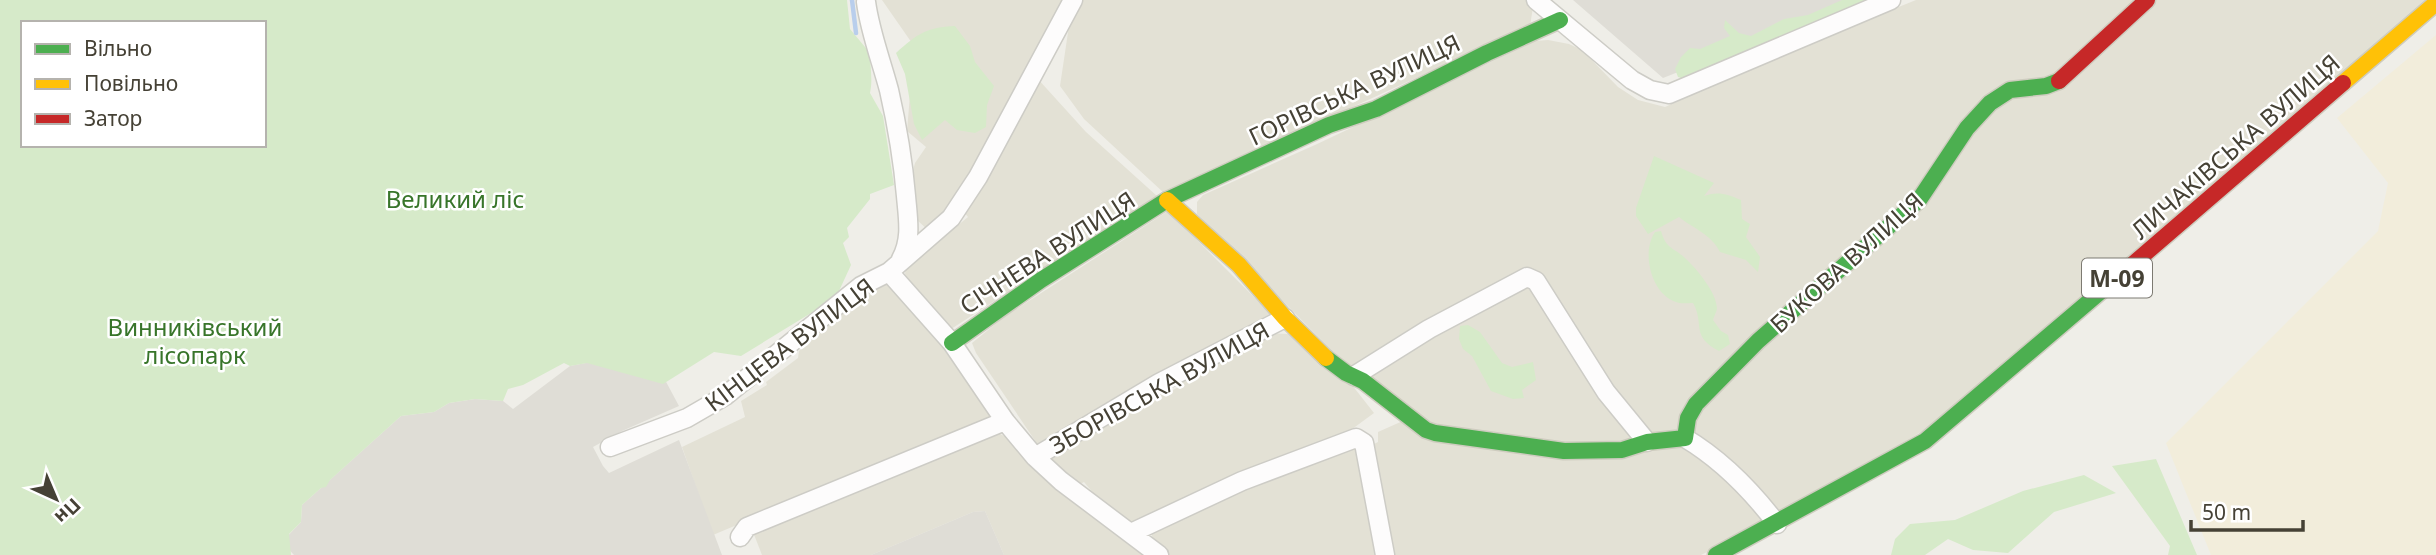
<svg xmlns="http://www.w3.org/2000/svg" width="2436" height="555" viewBox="0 0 2436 555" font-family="'Noto Sans',sans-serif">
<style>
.residential{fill:#e3e1d5}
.commercial{fill:#f2eddb}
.industrial{fill:#dfddd6}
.green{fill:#d6eac9;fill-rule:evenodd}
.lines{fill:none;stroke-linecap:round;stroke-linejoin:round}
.stream{stroke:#b9ceec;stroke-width:4.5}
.street-casing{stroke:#cdccc6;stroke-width:21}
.fast-casing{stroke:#ceccbf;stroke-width:19}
.slow-casing{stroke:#ceccbf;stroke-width:19}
.jam-casing{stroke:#ceccbf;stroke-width:19}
.street{stroke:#fdfcfc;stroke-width:18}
.fast{stroke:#4caf50;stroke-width:16}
.slow{stroke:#ffc107;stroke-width:16}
.jam{stroke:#c62828;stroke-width:16}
.labels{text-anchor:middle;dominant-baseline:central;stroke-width:5;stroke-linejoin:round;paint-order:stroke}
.shield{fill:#fff;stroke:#7d7a72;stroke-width:2}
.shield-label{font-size:23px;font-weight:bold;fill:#454135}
.street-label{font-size:24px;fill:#454135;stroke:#fff}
.park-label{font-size:24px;fill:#38752a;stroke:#fff}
</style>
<rect width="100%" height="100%" fill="#efeee8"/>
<!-- residential -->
<path class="residential" d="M882 0H1527L1533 7 1530 26 1164 193 1084 119 1060 86 1070 19 1056 10V17L953 210 929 231 917 220 911 200 910 182 915 163 926 147 907 131 914 46Z
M1916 0H2431L1938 422 1762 525 1701 555H1390L1372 445 1378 442V432L1405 420 1352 371 1197 214V202L1203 195 1315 145 1535 41 1548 40 1569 44 1582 50 1618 87 1638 100 1665 107 1787 52Z
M1037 78 1086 132 1157 196 948 331 905 274 906 268 968 217 963 211 980 182H986L991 173 989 166Z
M1168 211 1272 315 1040 448 976 353 972 343 1004 317Z
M889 282 951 353 994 417 713 535 682 447 745 417 741 401 767 385 766 382 798 358 799 351 879 283Z
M1265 333 1288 334 1352 385 1374 413 1344 435 1221 481 1134 525 1095 495 1084 482 1080 484 1059 471 1046 457 1169 384 1173 390 1182 385 1180 378Z
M996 432 1012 440 1149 555H1004L985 511 973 512 871 555H762L753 532Z
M1352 446 1359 449 1380 555H1168L1154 544 1151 531 1205 503Z"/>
<!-- commercial -->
<path class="commercial" d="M2436 35V555H2211L2166 443 2378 231 2388 183 2337 118Z"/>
<!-- industrial -->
<path class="industrial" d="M1573 0H1860L1663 78Z
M612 358 664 378 679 406 622 431 593 447 603 466 609 473 679 440 722 555H294L282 542 301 522 302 505 401 416 434 412 449 403 475 399 503 401 513 409 570 366Z
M985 511 1004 555H871L973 512Z"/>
<!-- green -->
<path class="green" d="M0 0H847L850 29 870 53C870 68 873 79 870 93L883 116 894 185 870 194V199L847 228 849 237 843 243 851 265 839 291 816 310 741 356 714 352 663 384 587 363 570 366 564 363 523 385 508 389 503 401 475 399 449 403 434 412 401 416 330 480 326 487 321 488 302 505 301 522 289 534 291 555H0ZM23 23H264V145H23Z
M1842 0H1890L1687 80 1678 77 1675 69 1681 57 1690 48 1700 49 1730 36 1724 28 1725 20 1739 33 1751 36 1784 19 1808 15Z
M955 26 970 46 975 62 994 86 987 105 986 127 975 133 957 130 945 120 922 140 914 124 905 74 896 53C917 34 927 27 955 26Z
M1654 156 1714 183 1704 196C1718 191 1727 194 1741 200L1742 219 1750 224 1746 237 1760 257 1758 272 1746 260 1720 252C1711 234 1694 229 1679 217L1648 234 1636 216V208Z
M1661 231C1666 249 1673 247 1685 258 1697 269 1717 293 1717 309 1716 313 1714 316 1713 320L1721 331 1728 335 1730 344 1719 351C1690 336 1705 324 1693 303 1688 303 1680 304 1676 302 1651 294 1641 252 1655 232Z
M1468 325 1480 332 1502 363 1512 367 1533 362 1536 380 1522 390 1524 398 1513 399 1491 391 1472 356 1463 349 1459 339 1460 326Z
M2156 459 2197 555H2168L2170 546 2112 466Z
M2084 475 2116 493 2054 512 2008 553 1973 550 1948 539 1925 555H1891L1895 539 1910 524 1955 520 2023 491Z"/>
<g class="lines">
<!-- stream -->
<path class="stream" d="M852 0 856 33"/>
<defs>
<path id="street" d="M1536 0 1632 80 1650 90 1669 94 1891 0
M866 2C870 32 881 60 889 90 897 125 903 160 906 196 908 219 912 239 901 259
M889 272 952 343 1005 421 1035 457 1061 481 1159 555
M1354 376 1429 329 1527 277 1536 281 1606 392 1647 442
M1685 438C1722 460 1751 490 1777 524
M610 447 687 418 725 396 861 286 889 272 951 218 978 177 1073 0
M1035 457 1159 383 1285 318
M1131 533 1242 481 1356 438 1364 443 1385 555
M740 537 747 527 1005 421"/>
<path id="fast" d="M952 343 1041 280 1167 200 1329 125 1376 109 1487 53 1560 20
M1326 358 1346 373 1363 381 1426 430 1435 433 1564 451 1622 450 1647 442 1685 438 1688 418 1696 404 1758 341 1919 200 1967 128 1990 103 2010 90 2046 86 2059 81
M1716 555 1925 441 2133 264"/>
<path id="slow" d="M2343 83 2436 3
M1167 200 1239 265 1285 318 1326 358"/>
<path id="jam" d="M2059 81 2147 0
M2133 264 2343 83"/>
</defs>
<!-- street casing -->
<use href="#street" class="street-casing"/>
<!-- fast casing -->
<use href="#fast" class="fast-casing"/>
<!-- slow casing -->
<use href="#slow" class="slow-casing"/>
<!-- jam casing -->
<use href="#jam" class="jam-casing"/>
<!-- street -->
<use href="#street" class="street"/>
<!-- fast -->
<use href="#fast" class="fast"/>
<!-- slow -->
<use href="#slow" class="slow"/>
<!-- jam -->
<use href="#jam" class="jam"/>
</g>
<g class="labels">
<!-- shield labels -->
<rect class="shield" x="2082" y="258.5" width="70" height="39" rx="5"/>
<g class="shield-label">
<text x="2117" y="278">М-09</text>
</g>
<!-- street labels -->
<g class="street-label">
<text transform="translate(1354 89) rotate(-25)">ГОРІВСЬКА ВУЛИЦЯ</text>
<text transform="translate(2235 146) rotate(-41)">ЛИЧАКІВСЬКА ВУЛИЦЯ</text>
<text transform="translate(1047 252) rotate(-33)">СІЧНЕВА ВУЛИЦЯ</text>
<text transform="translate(1846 262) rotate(-42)">БУКОВА ВУЛИЦЯ</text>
<text transform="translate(789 344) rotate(-37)">КІНЦЕВА ВУЛИЦЯ</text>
<text transform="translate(1159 387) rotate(-29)">ЗБОРІВСЬКА ВУЛИЦЯ</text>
</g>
<!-- park labels -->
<g class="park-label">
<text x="455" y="198">Великий ліс</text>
<text x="195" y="326">Винниківський<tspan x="195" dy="28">лісопарк</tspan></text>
</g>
</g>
<!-- legend -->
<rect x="21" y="21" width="245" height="126" fill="#ffffff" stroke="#b5b3ae" stroke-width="2"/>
<rect x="35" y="44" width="35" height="10" fill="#4caf50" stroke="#b5b3ae" stroke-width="2"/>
<text x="84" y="56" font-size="21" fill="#454135">Вільно</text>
<rect x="35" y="79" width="35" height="10" fill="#ffc107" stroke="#b5b3ae" stroke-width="2"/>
<text x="84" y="91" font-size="21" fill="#454135">Повільно</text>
<rect x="35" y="114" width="35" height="10" fill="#c62828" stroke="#b5b3ae" stroke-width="2"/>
<text x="84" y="126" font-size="21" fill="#454135">Затор</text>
<!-- north arrow -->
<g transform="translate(56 499) rotate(136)" stroke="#ffffff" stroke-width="5" paint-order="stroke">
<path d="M0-5L12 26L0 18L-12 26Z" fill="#454135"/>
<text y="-10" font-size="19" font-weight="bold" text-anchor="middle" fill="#454135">Пн</text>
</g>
<!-- scale -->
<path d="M2191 520v10h112v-10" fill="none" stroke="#454135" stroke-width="3.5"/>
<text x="2202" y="520" font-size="21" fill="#454135" stroke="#ffffff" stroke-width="5" paint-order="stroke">50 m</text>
</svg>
